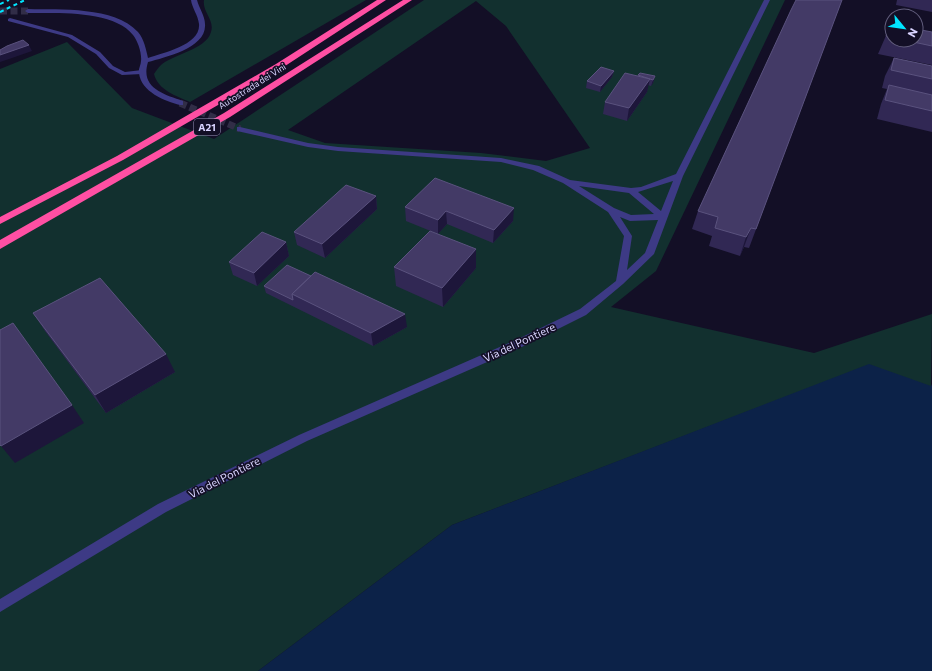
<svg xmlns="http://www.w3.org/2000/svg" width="932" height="671" viewBox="0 0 932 671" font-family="Commissioner,sans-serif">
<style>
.green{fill:#12302f;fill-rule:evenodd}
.water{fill:#0c2248}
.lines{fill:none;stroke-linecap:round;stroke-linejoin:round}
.minor-tunnel{stroke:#312d47;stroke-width:7;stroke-dasharray:7 3.5;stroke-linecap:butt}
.service{fill:#3d3a85;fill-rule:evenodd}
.minor{fill:#3d3a85;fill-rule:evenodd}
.motorway{fill:#ff4fa3;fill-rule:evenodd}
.rail{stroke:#00e5ff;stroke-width:2;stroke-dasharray:4 3.5;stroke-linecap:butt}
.wall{fill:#312854}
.shaded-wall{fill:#1d163a}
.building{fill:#433a66;stroke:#5a527e}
.labels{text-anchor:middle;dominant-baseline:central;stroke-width:3.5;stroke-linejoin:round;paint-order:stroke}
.far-street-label{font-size:9px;fill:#d9d4ff;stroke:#130f26}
.shield{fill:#130f26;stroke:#9e99be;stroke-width:1}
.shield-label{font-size:10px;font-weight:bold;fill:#d9d4ff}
.street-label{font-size:11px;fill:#d9d4ff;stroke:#130f26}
</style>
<rect width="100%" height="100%" fill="#130f26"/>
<!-- green -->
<path class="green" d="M204 0H366L190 102C176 96 158 90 154 74 156 71 158 68 160 66 172 54 206 50 211 32 215 20 202 12 204 0Z
M424 0H785L656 271 611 307 814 353 932 314 931 388 869 365 452 525 258 671H0V69L67 42 132 108 214 139ZM476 1 506 26 590 148 546 161 481 153 325 143 288 130Z"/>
<!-- water -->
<path class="water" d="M869 364 931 386 932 384V671H258L452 525Z"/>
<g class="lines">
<!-- minor-tunnel -->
<path class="minor-tunnel" d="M0 11H28
M180 103 240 129"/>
<!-- service -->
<path class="service" d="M10 18 72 35 100 52 113 66 125 72 142 70 145 72 142 74 122 75 109 68 96 54 68 37 8 21V19Z"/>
<!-- minor -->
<path class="minor" d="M191 0H197C199 8 205 16 205 24 207 48 165 57 148 62 140 88 163 94 183 101V105H180C165 101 141 92 139 73 138 69 141 65 141 61 142 54 138 41 133 35 114 10 57 13 28 13L25 11 28 9C60 10 114 6 138 32 144 39 146 49 148 58 163 53 201 45 199 24 198 15 192 8 191 0Z
M764 0H770L683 176 654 254 623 284 586 315 526 345 307 441 166 512 0 612V599L158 504 299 435 518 339 580 309 616 281 624 236 608 212 563 183 533 170 501 162 338 151 308 147 237 131V127H240L308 143 338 147 501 158 539 166 570 180 631 188 641 187 676 174ZM673 181 661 211 638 192ZM579 186 629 193 654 214 631 215 614 208ZM620 217 630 221 658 220 645 253 627 270 632 236Z"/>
<!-- motorway -->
<path class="motorway" d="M377 0H386L282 68 123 160 0 224V217L117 156 276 64Z
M403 0H412L230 117 0 249V240L224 113Z"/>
<!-- rail -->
<path class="rail" d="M0 4 9 0
M0 12 25 0"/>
</g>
<!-- wall -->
<path class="wall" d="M842 0 749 248 744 247 740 256 709 246 712 236 692 229 698 211Z
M897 0H932V12L896 5Z
M891 24H892V40H916L932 32V65L878 54Z
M894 58 932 66V132L877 119 881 104 887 89 882 88 885 76Z
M614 71 612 77 600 92 586 88 587 81Z
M638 75 655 76 653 83 651 86 648 85 647 92 627 121 603 114 605 102Z
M435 178 513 221 493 243 447 224 438 234 406 221 405 207Z
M376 196 377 209 325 258 297 245 294 232Z
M286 242 289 256 257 286 233 275 229 262Z
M476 249V268L443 307 396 286 394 267Z
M264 286 407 327 373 346 266 293Z
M33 313 175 372 106 413 45 331Z"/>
<!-- shaded-wall -->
<path class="shaded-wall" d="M29 45 32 51 12 58 0 62V55Z
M614 71 612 77 600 92 601 86Z
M655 76 653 83 651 86 653 80Z
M650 79 647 92 627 121 629 108Z
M376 196 377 209 325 258 322 244Z
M514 208 513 221 493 243 494 230Z
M446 211 447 224 438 234V220Z
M751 228 744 247 740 256 746 237Z
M286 242 289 256 257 286 254 273Z
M476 249V268L443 307 442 288Z
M405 314 407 327 373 346 371 333Z
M166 354 175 372 106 413 95 395Z
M72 405 84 423 15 463 1 446Z"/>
<!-- building -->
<path class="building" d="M796 0H842L756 229 751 228 746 237 715 228 718 217 698 211 791 10Z
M891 24H892V37L886 36Z
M916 29 932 32V46L904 40H916Z
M23 40 29 45 0 55V50L7 46Z
M894 58 932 66V79L891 70Z
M601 67 614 71 601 86 587 81Z
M625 73 650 79 629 108 605 102Z
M640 73 655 76 653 80 638 75Z
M889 85 932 95V111L885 100Z
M435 178 514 208 494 230 446 211 438 220 405 207Z
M346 185 376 196 322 244 294 232Z
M430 231 476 249 442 288 394 267Z
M262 232 286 242 254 273 229 262Z
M287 265 311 276 292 294 293 300 264 286Z
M315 272 405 314 371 333 292 294Z
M100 278 166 354 95 395 33 313Z
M13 323 72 405 1 446 0 445V330Z"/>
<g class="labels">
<!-- far-street labels -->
<g class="far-street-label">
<text transform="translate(252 86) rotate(-32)">Autostrada dei Vini</text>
</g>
<!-- shield labels -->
<rect class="shield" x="194" y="119" width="26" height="16" rx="3"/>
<g class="shield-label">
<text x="207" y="127">A21</text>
</g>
<!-- street labels -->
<g class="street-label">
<text transform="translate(519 342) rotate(-25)">Via del Pontiere</text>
<text transform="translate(224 477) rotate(-27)">Via del Pontiere</text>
</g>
</g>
<!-- north arrow -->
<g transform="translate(904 28) rotate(119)"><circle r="19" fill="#130f26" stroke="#625e7d"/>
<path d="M0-3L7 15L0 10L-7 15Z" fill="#00e5ff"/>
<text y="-6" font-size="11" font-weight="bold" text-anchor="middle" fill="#d9d4ff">N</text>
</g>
</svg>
